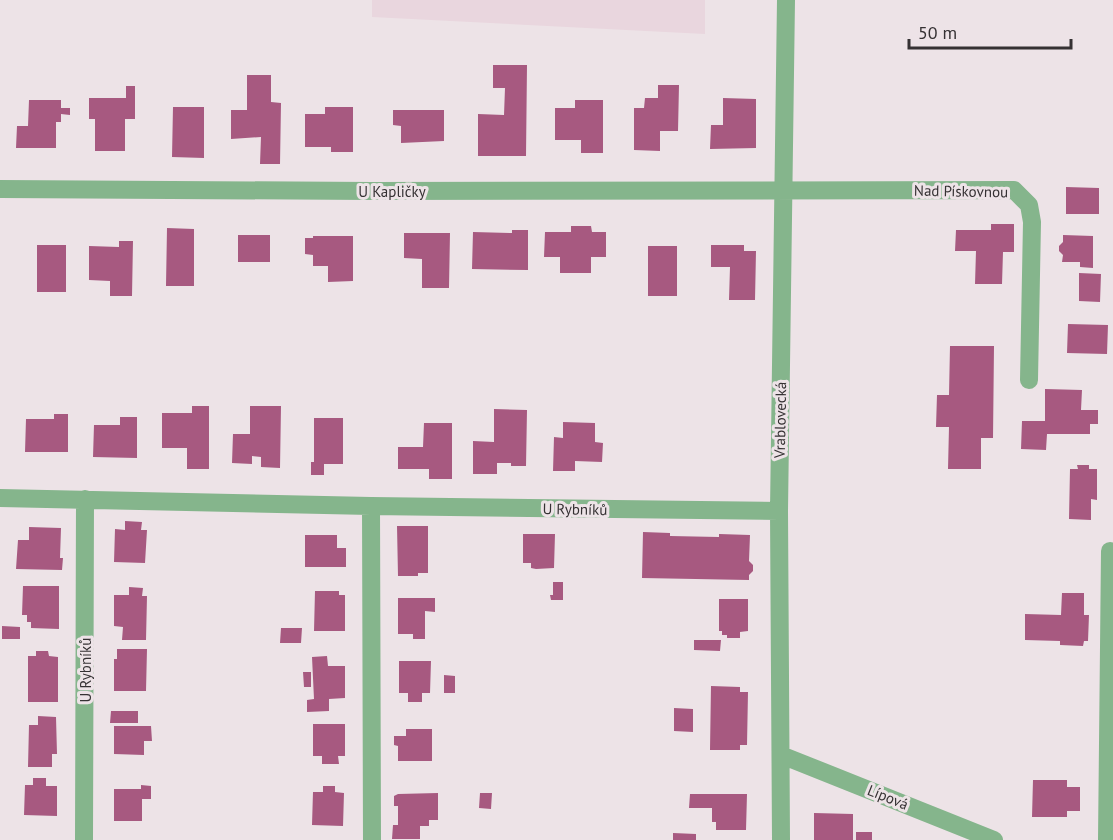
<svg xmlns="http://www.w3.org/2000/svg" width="1113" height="840" viewBox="0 0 1113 840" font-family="'PT Sans',sans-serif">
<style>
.built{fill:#e9d6de}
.building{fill:#a75980}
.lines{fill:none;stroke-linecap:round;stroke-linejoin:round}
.minor{stroke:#85b58c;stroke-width:18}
.labels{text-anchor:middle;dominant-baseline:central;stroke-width:6;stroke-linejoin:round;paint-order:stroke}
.street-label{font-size:15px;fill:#353133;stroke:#ede3e7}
</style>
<rect width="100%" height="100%" fill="#ede3e7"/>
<!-- built -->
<path class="built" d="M372 0H705V34L372 17Z"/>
<!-- building -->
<path class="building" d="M493 65H527L526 156H478V114L504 115 505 88H493Z
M247 75H271V102L281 103 280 164H260L261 137 231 139V110H247Z
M658 85H679L678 131H660V151L634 150V108H644L645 98H658Z
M126 86H135V119H125V151H95V119H89V98H126Z
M723 98 756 99V148L710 149 711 125H723Z
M29 100H61V108H70V115L61 114V122H56V148H16L17 126H28Z
M575 100H603V153H581V140H555V108H575Z
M173 107H204V158L172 157Z
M325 107H353V152H331V147H305V114H325Z
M393 110H444V141L401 143V126L393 125Z
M1066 187 1099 188V214H1066Z
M991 224H1014V252H1003L1002 284H975L976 251H955L956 230H991Z
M571 226H591L592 232H606V257H591V273H560V257H544L545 232H571Z
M167 228 194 229V286H166Z
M512 230H528V270L472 269 473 232 512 233Z
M404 233H450L449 288H422V259L404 258Z
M238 235H270V262H238Z
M1063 235 1093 236V268L1080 267V262H1062L1063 255 1059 251V246L1063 242Z
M313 236H353V281L328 282V266H313V255L305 254V238H313Z
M119 241H133L132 296H110V281L89 280V246L119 247Z
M37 245H66V292H37Z
M711 245H744V251H756L755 300H729L730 267H711Z
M648 246H677V296H648Z
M1079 273 1101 274 1100 302 1079 301Z
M1068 324 1108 325 1107 354 1067 353Z
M950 346H994L993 438H981V469H948L949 427H936L937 395H949Z
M1045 389 1082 390 1081 410H1098V424H1090V434H1047L1046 450 1021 449 1022 421H1045Z
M192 406H209V469H187V448H162V413H192Z
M250 406H281L280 468 261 467V457L252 456V464L232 463 233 434H250Z
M494 409 527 410 526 466H511V463H497V474H473V441L494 442Z
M54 414H68V452H25L26 419H54Z
M120 417H137V458L93 457 94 425H120Z
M314 418H343V464H324V475H311V462H314Z
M563 422 595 423V442L603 443 602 462 575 461V471H553L554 437 563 438Z
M424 423H452V479H429V469H398V447H423Z
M1077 465H1089V469H1097V500L1091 499V520L1069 519 1070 469H1078Z
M125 521 142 522 141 530H147L145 563 114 562 115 529 125 530Z
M397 526H428V573H418V576H398Z
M29 527 61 528 60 558H63L62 570 16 569 18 540H29Z
M643 532 670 533V536L719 537V534L750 535 749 561 753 565V571L749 575V580L642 578Z
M523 534H555L554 568 536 569 531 568V563H523Z
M305 535H337V548H346V567H305Z
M553 582H563V600H551L550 595H553Z
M23 586H59V629L31 628V622H27V615H22Z
M129 587 143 588 142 596H147L146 640H122L123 627 114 626V595H129Z
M315 591H339V595H345V631H314Z
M1062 593H1084V615H1089L1088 641H1084L1083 646 1060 645V641L1025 640V614L1061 615Z
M398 598H435V612L425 611V639H413V634H398Z
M719 599H748V631L740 632V638H727V635H722V631H719Z
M2 626 20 627V639H2Z
M281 628H302L301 643H280Z
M694 640H721L720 651 694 650Z
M117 649H147L146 691H114V659H117Z
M36 651H48L49 656 58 657V702H28V656H36Z
M327 656 328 666H345V698L329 699V711L307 712V700L314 699 312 657Z
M399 661H431L430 693H422V702H408V693H399Z
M303 672H311V687H304Z
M444 675 455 676V693H444Z
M711 686 740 687V692H748L747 745H740V750H710Z
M674 708 693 709V732L674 731Z
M111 711H138V723H110Z
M38 716 56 717 57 754H52V767H28L29 725H38Z
M313 724H345V756H338L339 764H322V756H313Z
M114 726H151L152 741H144V755L114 754Z
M406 729H432V761H398V746L394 745V736H406Z
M33 778H46V786H57V816L24 815 25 785H33Z
M1033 780H1067V787H1080V811H1067V817H1032Z
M141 785 151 786V799H142V821H114V789H141Z
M323 786H335V792L344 793 343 826 312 825 313 792H323Z
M438 793V820H429V826H420V839H392L393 825H398V806H394V796L398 794Z
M480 793H492L491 809 479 808Z
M690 794H747L746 830H716V822H712V808H689Z
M814 813 853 814V840H814Z
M856 832H872V840H856Z
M673 833 696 834V840H673Z"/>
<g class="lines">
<!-- minor -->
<path class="minor" d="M0 189 372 191 1014 190 1029 205 1032 222 1029 380
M0 498 371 506 779 511
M371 506 372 840
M781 755 994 840
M84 840 85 499
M781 840 779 511 786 0
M1107 840 1110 551"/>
</g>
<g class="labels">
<!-- street labels -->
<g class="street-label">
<text x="392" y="191">U Kapličky</text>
<text transform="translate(961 191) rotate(1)">Nad Pískovnou</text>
<text transform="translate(780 420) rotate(-89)">Vrablovecká</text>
<text transform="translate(575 509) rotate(1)">U Rybníků</text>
<text transform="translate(85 670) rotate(-90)">U Rybníků</text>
<text transform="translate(888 797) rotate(22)">Lípová</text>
</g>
</g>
<!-- scale -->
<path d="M909 39v9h162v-9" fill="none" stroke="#353133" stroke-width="3"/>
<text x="918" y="39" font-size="18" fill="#353133" stroke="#ede3e7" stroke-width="4.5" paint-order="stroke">50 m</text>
</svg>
